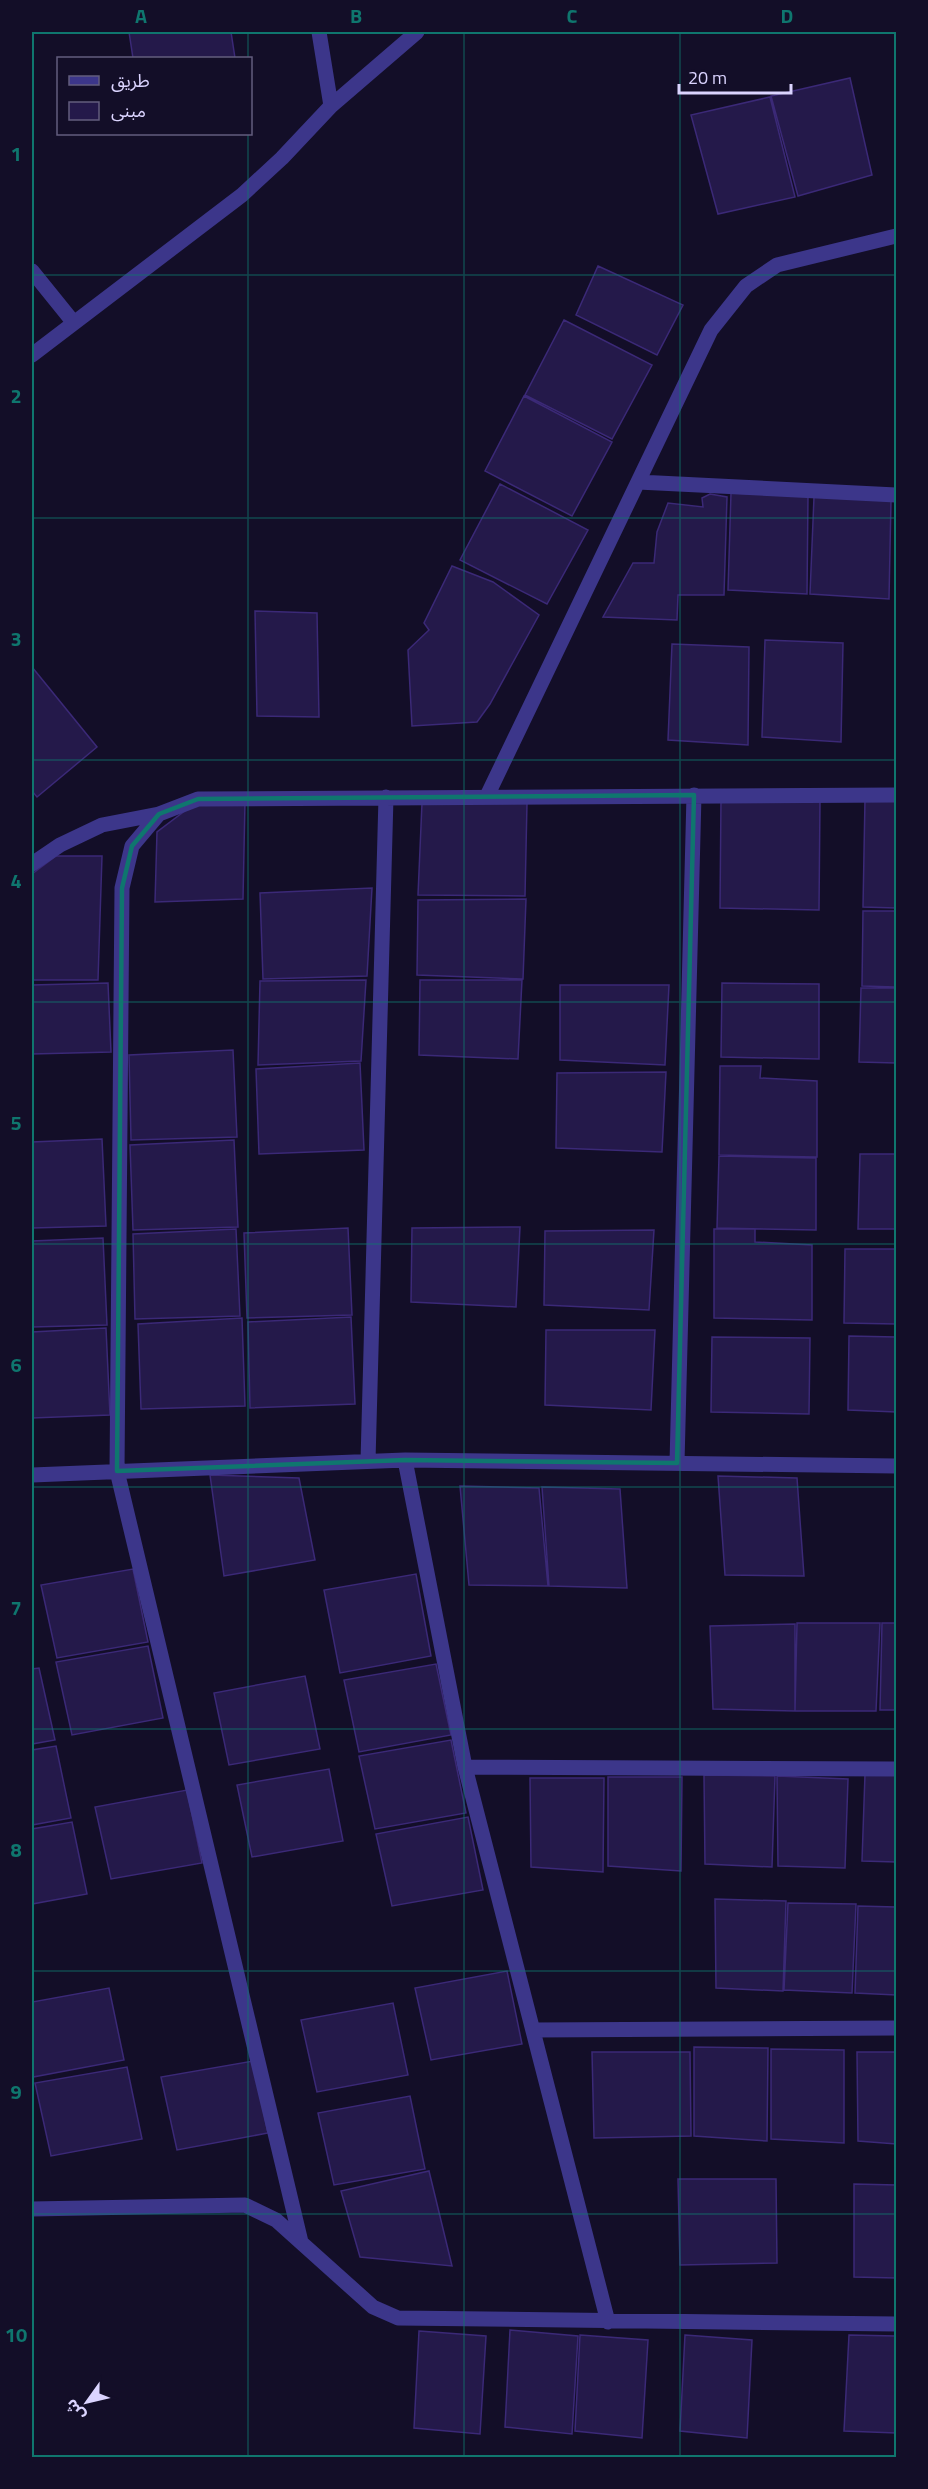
<svg xmlns="http://www.w3.org/2000/svg" width="928" height="2489" viewBox="0 0 928 2489" font-family="'Titillium Web','Noto Sans Arabic',sans-serif">
<style>
.building{fill:#24194a;stroke:#3b2977;stroke-width:1.5}
.lines{fill:none;stroke-linecap:round;stroke-linejoin:round}
.minor{stroke:#3c368a;stroke-width:15}
.marked{fill:none;stroke:#0f766e;stroke-width:4.5;stroke-linejoin:round}
.grid{fill:none;stroke:#0f766e;stroke-width:1.5;stroke-opacity:0.55}
.neatline{fill:none;stroke:#0f766e;stroke-width:2}
.grid-label{font-size:20px;text-anchor:middle;font-weight:bold;fill:#0f766e}
</style>
<rect width="100%" height="100%" fill="#130e28"/>
<!-- building -->
<path class="building" d="M129 32H231L235 58H133Z
M850 78 872 175 798 196 771 96Z
M770 97 795 197 718 214 691 115Z
M598 266 683 305 657 355 576 315Z
M564 320 652 365 612 439 525 395Z
M524 396 612 442 572 516 485 471Z
M500 484 588 530 547 604 460 560Z
M731 493 808 496 807 594 728 590Z
M710 494 727 497 724 595H678L677 620 603 617 633 563H654L657 532 668 503 703 507 702 498Z
M814 497 891 500 889 599 810 594Z
M452 566 493 582 539 615 490 704 477 722 412 726 408 650 429 630 424 623Z
M255 611 317 613 319 717 257 716Z
M765 640 843 643 841 742 762 737Z
M672 644 749 647 748 745 668 740Z
M32 667 97 747 37 797 32 791Z
M721 799 820 800 819 910 720 908Z
M865 799H896V908L863 907Z
M198 801H245L243 899 155 902 157 832Z
M422 803H527L525 896 418 895Z
M56 856H102L98 980H32V874Z
M372 888 367 976 263 979 260 893Z
M526 899 523 979 417 975 418 900Z
M863 911H896V987L862 986Z
M366 980 361 1061 258 1065 260 981Z
M420 980H522L518 1059 419 1055Z
M108 983 111 1052 32 1054V985Z
M722 983 819 984V1059L721 1057Z
M560 985H669L665 1065 560 1060Z
M861 988H896V1063L859 1062Z
M233 1050 237 1137 131 1140 129 1055Z
M360 1063 364 1150 259 1154 256 1069Z
M720 1066H761L760 1078 817 1081V1157L719 1155Z
M666 1072 662 1152 556 1148 557 1073Z
M102 1139 106 1226 32 1228V1142Z
M234 1140 238 1227 133 1230 130 1145Z
M860 1154H896V1229H858Z
M719 1156 816 1158V1230L717 1228Z
M520 1227 516 1307 411 1302 412 1228Z
M348 1228 352 1315 247 1318 244 1233Z
M236 1229 240 1316 135 1319 133 1234Z
M714 1229H755V1242L812 1245V1320L714 1318Z
M654 1230 649 1310 544 1305 545 1231Z
M103 1238 107 1325 32 1327V1241Z
M845 1249H896V1324L844 1323Z
M351 1317 355 1404 250 1408 248 1322Z
M242 1318 245 1406 141 1409 138 1324Z
M106 1328 110 1415 32 1418V1332Z
M546 1330H655L651 1410 545 1405Z
M849 1336 896 1337V1412L848 1410Z
M712 1337 810 1338 809 1414 711 1412Z
M210 1475 299 1478 315 1560 224 1576Z
M718 1476 797 1478 804 1576 725 1575Z
M460 1486 539 1488 548 1586 469 1585Z
M542 1487 620 1489 627 1588 549 1586Z
M133 1569 148 1642 57 1658 41 1585Z
M416 1574 431 1656 340 1673 324 1590Z
M797 1623H880L876 1711H795Z
M882 1623H896V1710H880Z
M795 1624V1711L713 1709 710 1626Z
M148 1646 163 1718 72 1735 56 1662Z
M436 1664 451 1735 359 1752 344 1680Z
M39 1668 55 1740 32 1744V1669Z
M305 1676 320 1749 229 1765 214 1693Z
M451 1740 466 1813 375 1829 359 1756Z
M56 1746 71 1818 32 1825V1750Z
M329 1769 343 1841 252 1857 237 1785Z
M865 1774H896V1862L862 1861Z
M704 1775 775 1776 772 1867 705 1864Z
M777 1776 848 1779 845 1868 778 1866Z
M608 1777H682L681 1871 608 1866Z
M530 1778H604L603 1872 531 1867Z
M187 1790 202 1863 111 1879 95 1807Z
M468 1817 483 1890 392 1906 376 1834Z
M72 1822 87 1894 32 1904V1829Z
M715 1899 786 1901 783 1991 716 1988Z
M788 1903 856 1904 852 1993 784 1990Z
M858 1906 896 1907V1995L855 1993Z
M507 1971 522 2044 431 2060 415 1988Z
M109 1988 124 2060 33 2077 32 2002Z
M393 2003 408 2075 317 2092 301 2020Z
M694 2047 768 2048 767 2141 694 2136Z
M771 2049 844 2050V2143L771 2139Z
M592 2052H690L691 2136 594 2138Z
M857 2052H896V2144L858 2141Z
M253 2061 268 2133 177 2150 161 2077Z
M127 2067 142 2139 51 2156 35 2083Z
M410 2096 425 2169 334 2185 318 2113Z
M429 2171 452 2266 360 2257 341 2191Z
M678 2179H776L777 2263 680 2265Z
M854 2184 896 2185V2278L854 2277Z
M510 2330 578 2336 572 2434 505 2427Z
M419 2331 486 2336 480 2434 414 2428Z
M580 2335 648 2340 642 2438 575 2431Z
M685 2335 752 2340 747 2438 680 2431Z
M849 2335 896 2336V2433L844 2431Z"/>
<g class="lines">
<!-- minor -->
<path class="minor" d="M319 32 331 106
M32 271 74 323
M32 355 242 195 282 158 331 106 417 32
M638 482 896 495
M487 796 711 330 746 286 777 265 896 236
M32 864 60 845 102 825 159 814
M405 1460 465 1767 608 2322
M368 1461 386 797
M677 1463 694 795
M32 1475 405 1460 896 1466
M465 1767 896 1769
M533 2030 896 2028
M32 2209 245 2205 276 2220 373 2307 398 2318 896 2324
M301 2242 117 1471 122 888 132 846 159 814 198 799 896 795"/>
</g>
<!-- marked area -->
<path class="marked" d="M694 795 677 1463 405 1460 117 1471 122 888 132 846 159 814 198 799Z"/>
<!-- grid -->
<path class="grid" d="M248 32V58M464 32V2458M680 32V2458M248 134V2458M32 275H896M32 518H896M32 760H896M32 1002H896M32 1244H896M32 1487H896M32 1729H896M32 1971H896M32 2214H896"/>
<!-- border -->
<rect width="928" height="2489" fill="none" stroke="#130e28" stroke-width="66"/>
<!-- legend -->
<rect x="57" y="57" width="195" height="78" fill="#130e28" stroke="#635d7e" stroke-width="1.5"/>
<rect x="69" y="76" width="30" height="9" fill="#3c368a" stroke="#635d7e" stroke-width="1.5"/>
<text x="111" y="87" font-size="18" fill="#dbd4ff">طريق</text>
<rect x="69" y="102" width="30" height="18" fill="#24194a" stroke="#635d7e" stroke-width="1.5"/>
<text x="111" y="117" font-size="18" fill="#dbd4ff">مبنى</text>
<!-- north arrow -->
<g transform="translate(87 2402) rotate(236)" stroke="#130e28" stroke-width="4.5" paint-order="stroke">
<path d="M0-4.5L10 22L0 15L-10 22Z" fill="#dbd4ff"/>
<text y="-9" font-size="16" font-weight="bold" text-anchor="middle" fill="#dbd4ff">ش</text>
</g>
<!-- scale -->
<path d="M679 84v9h112v-9" fill="none" stroke="#dbd4ff" stroke-width="3"/>
<text x="688" y="84" font-size="18" fill="#dbd4ff" stroke="#130e28" stroke-width="4.5" paint-order="stroke">20 m</text>
<rect x="33" y="33" width="862" height="2423" class="neatline"/>
<g class="grid-label">
<text x="141" y="23">A</text>
<text x="356" y="23">B</text>
<text x="572" y="23">C</text>
<text x="787" y="23">D</text>
<text x="16" y="161">1</text>
<text x="16" y="403">2</text>
<text x="16" y="646">3</text>
<text x="16" y="888">4</text>
<text x="16" y="1130">5</text>
<text x="16" y="1372">6</text>
<text x="16" y="1615">7</text>
<text x="16" y="1857">8</text>
<text x="16" y="2099">9</text>
<text x="16" y="2342">10</text>
</g>
</svg>
